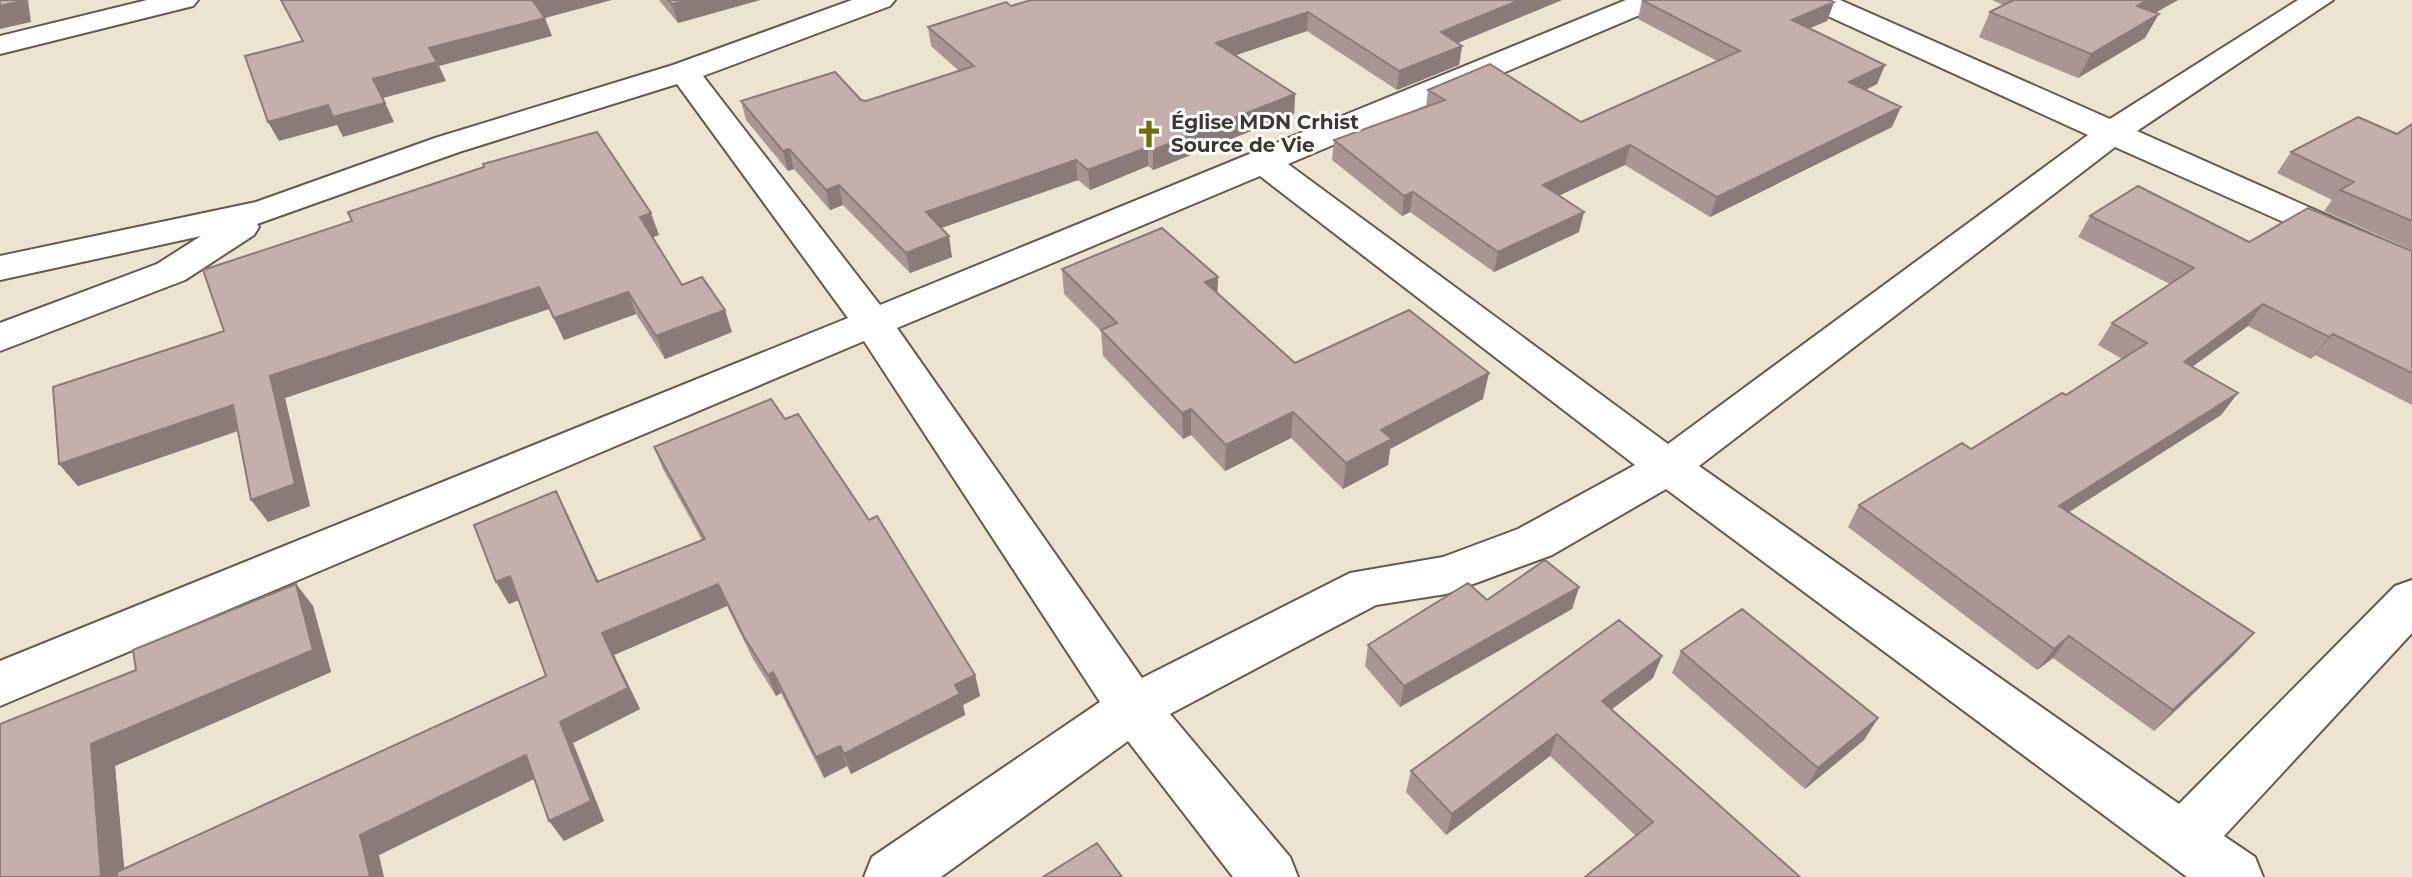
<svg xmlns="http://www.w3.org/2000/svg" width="2412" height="877" viewBox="0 0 2412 877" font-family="Montserrat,sans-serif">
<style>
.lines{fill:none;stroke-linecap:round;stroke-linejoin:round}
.minor-casing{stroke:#635a4b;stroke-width:4}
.minor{fill:#fff;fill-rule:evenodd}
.wall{fill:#a99693}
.shaded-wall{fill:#8a7a78}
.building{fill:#c5afab;stroke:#8a7a78;stroke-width:2}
.labels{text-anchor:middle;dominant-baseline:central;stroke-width:6;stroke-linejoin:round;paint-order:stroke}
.far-poi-label{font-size:20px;font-weight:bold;fill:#3c3831;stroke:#fff;text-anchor:start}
</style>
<rect width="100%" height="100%" fill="#ede3d1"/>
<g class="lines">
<defs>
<path id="minor" d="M147 0H198L193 6 0 54V36Z
M852 0H895L890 6 703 76 880 305 1626 0H1666L1661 6 1288 164 1668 444 2088 135 1806 6 1801 0H1840L2110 119 2298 0H2333L2137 131 2412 253V279L2115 147 1699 466 2179 804 2395 586 2412 580V633L2224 836 2255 857 2263 877H2187L1666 489 1552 555 1446 594 1376 605 1170 714 1290 857 1298 877H1233L1128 741 941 877H864L872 857 1100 702 864 341 0 706V661L848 318 677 84 459 152 257 224 259 227 254 235 185 280 0 351V323L157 264 201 236 0 280V256L256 202 435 138 673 65ZM1260 176 1635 465 1518 529 1443 557 1350 573 1142 678 897 328Z"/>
</defs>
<!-- minor casing -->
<use href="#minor" class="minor-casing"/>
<!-- minor -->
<use href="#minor" class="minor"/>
</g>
<!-- wall -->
<path class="wall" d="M659 0H760L678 23Z
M1031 0H1562L1458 43 1462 46 1459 65 1397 90 1307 31 1235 55 1295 94 1294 114 1153 170 1148 166 1090 190 1078 180 941 228 952 257 910 273 843 205 830 210 794 169 788 171 746 120 741 101H866L959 71 931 46 928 27Z
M1642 0 1834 2 1827 21 1809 28 1885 65 1877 84 1866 90 1892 127 1710 217 1625 165 1559 195 1579 232 1494 272 1410 212 1402 216 1332 160 1334 140 1426 107 1428 90 1581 122 1717 61 1638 19Z
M1992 0H2178L2155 13 2145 38 2078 78 1979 37 1990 12 2003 5Z
M2412 124V250L2324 211 2332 200 2277 173 2291 152 2397 134Z
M484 167 659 235 652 237 682 285 732 332 665 359 636 314 564 340 549 309 285 398 310 506 268 522 238 431 78 486 59 464 224 331 352 221Z
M2090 216 2249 242 2412 251V405L2315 355 2311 359 2248 326 2192 366 2238 393 2221 415 2069 512 2254 633 2235 654 2154 731 2053 658 2037 670 1848 527 1859 505 1971 449 2066 395 2122 359 2098 345 2112 323 2170 284 2078 237Z
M1062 269 1218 277 1217 293 1295 363 1483 399 1390 449 1388 465 1343 489 1291 438 1225 471 1191 435 1183 439 1103 356 1101 331 1064 294Z
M785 419 975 675 980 696 963 705 965 715 851 774 847 766 824 778 781 693 776 696 753 659 727 606 614 655 640 709 573 743 604 821 564 841 534 779 379 855 0 877 136 670 296 584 313 606 331 672 115 766 124 869 546 676 519 600 509 604 496 582 567 513 598 582 702 540 663 469 654 447Z
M1579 587 1572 609 1400 707 1365 666 1368 645 1487 600Z
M1681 651 1878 718 1864 740 1805 789 1672 673Z
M1653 678 1611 710 1800 877 1636 836 1550 756 1446 835 1406 792 1411 771Z"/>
<!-- shaded-wall -->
<path class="shaded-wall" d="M17 0H28L31 22 0 29V6Z
M536 0H612L545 18 552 36 439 66 446 81 383 98 394 122 343 137 337 125 279 141 268 122 328 105 429 48Z
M688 0H760L678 23 672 4Z
M1520 0H1562L1438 51 1441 32Z
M2147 0H2178L2124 30 2137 6Z
M1834 2 1827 21 1785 39 1792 20Z
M1308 12 1307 31 1216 62V43Z
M2159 14 2145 38 2078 78 2091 54Z
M1462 46 1459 65 1397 90 1399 71Z
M1885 65 1877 84 1842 101 1849 82Z
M1295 94 1294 114 1153 170V150Z
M1901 107 1892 127 1710 217 1717 197Z
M1630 145 1625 165 1539 205 1543 185Z
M1148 147V166L1090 190 1088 170Z
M789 149 794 169 788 171 783 151Z
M1076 160 1078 180 930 232 926 212Z
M839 185 843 205 830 210 826 190Z
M1413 192 1410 212 1402 216 1404 196Z
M1584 212 1579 232 1494 272 1498 252Z
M651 213 659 235 648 239 640 217Z
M949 236 952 257 910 273 906 253Z
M1218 277 1217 302 1205 282Z
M539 287 549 309 285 398 310 506 268 522 251 500 270 376Z
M628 292 636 314 564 340 554 318Z
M2263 304 2248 326 2169 384 2184 362Z
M725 310 732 332 665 359 656 336Z
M2333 334 2315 355 2311 359 2329 337Z
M1489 373 1483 399 1390 449 1388 465 1343 489 1346 463 1381 430Z
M2238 393 2221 415 2044 528 2059 506Z
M233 405 249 427 78 486 59 464Z
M1191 409V435L1183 439 1182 413Z
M1293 412 1291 438 1225 471 1226 445Z
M556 491 567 513 609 604 597 582Z
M510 576 523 598 509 604 496 582Z
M296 584 313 606 331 672 115 766 125 877H98L91 744Z
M718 584 727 606 614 655 640 709 573 743 604 821 564 841 549 821 560 722 602 633Z
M1579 587 1572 609 1400 707 1404 686Z
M2254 633 2235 654 2154 731 2173 710Z
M2069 636 2053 658 2037 670 2054 649Z
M1662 656 1653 678 1593 723 1602 701Z
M773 672 781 693 776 696 768 675Z
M975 675 980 696 963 705 965 715 851 774 844 754 955 685Z
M1878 718 1864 740 1805 789 1818 768Z
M1557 734 1550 756 1446 835 1452 814Z
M840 746 847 766 824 778 816 757Z
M526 755 540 776 379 855 384 877H368L360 835Z"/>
<!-- building -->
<path class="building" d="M0 0H17V2L0 6Z
M281 0H536L533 1 545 18 429 48 437 62 373 79 385 103 333 117 328 105 268 122 245 56 303 41Z
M668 0H688L672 4Z
M1031 0H1520L1441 32 1462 46 1399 71 1308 12 1216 43 1295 94 1153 150 1148 147 1088 170 1076 160 926 212 949 236 906 253 839 185 826 190 789 149 783 151 741 101 835 72 861 100 866 101 974 66 928 27 1006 2 1011 6Z
M1642 0H1829L1834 2 1792 20 1885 65 1849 82 1901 107 1717 197 1630 145 1543 185 1584 212 1498 252 1413 192 1404 196 1334 140 1445 100 1428 90 1490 64 1581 122 1740 51Z
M2013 0H2147L2137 6 2159 14 2091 54 1990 12Z
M2358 117 2397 134 2412 124V221L2340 190 2354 182 2291 152Z
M597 132 651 213 640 217 682 285 702 277 725 310 656 336 628 292 554 318 539 287 270 376 295 484 251 500 233 405 59 464 53 387 224 331 203 270 352 221 348 212 484 167 483 164Z
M2138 186 2249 242 2308 208 2412 251V373L2333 334 2329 337 2263 304 2184 362 2238 393 2059 506 2254 633 2173 710 2069 636 2054 649 1859 505 1962 443 1971 449 2062 393 2066 395 2147 343 2112 323 2194 268 2090 216Z
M1162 228 1218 277 1205 282 1295 363 1409 310 1489 373 1381 430 1392 439 1346 463 1293 412 1226 445 1191 409 1182 413 1101 330 1117 323 1062 269Z
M771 399 785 419 798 414 869 520 877 516 975 675 955 685 960 694 844 754 840 746 816 757 773 672 768 675 744 637 718 584 602 633 628 688 560 722 591 801 549 821 526 755 360 835 370 876 368 877H117V872L546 676 510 576 496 582 474 525 556 491 597 582 705 539 654 447Z
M1545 560 1579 587 1404 686 1368 645 1468 583 1487 600Z
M296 584 313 650 91 744 101 876 98 877H0V724L136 670 133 650Z
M1742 609 1878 718 1818 768 1681 651Z
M1619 620 1662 656 1602 701 1800 877H1585L1653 822 1557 734 1452 814 1411 771Z
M1097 843 1122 877H1043Z"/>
<!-- icons -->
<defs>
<symbol id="church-bare" viewBox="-9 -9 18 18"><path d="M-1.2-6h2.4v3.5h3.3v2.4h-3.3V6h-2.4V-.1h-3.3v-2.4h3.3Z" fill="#716e0e" stroke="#fff" stroke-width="2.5" paint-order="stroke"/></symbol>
</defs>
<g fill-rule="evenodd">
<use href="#church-bare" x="1129" y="114" width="40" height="40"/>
</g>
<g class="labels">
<!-- far-poi labels -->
<g class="far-poi-label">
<text x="1171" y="122">Église MDN Crhist<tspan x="1171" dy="23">Source de Vie</tspan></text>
</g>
</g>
</svg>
